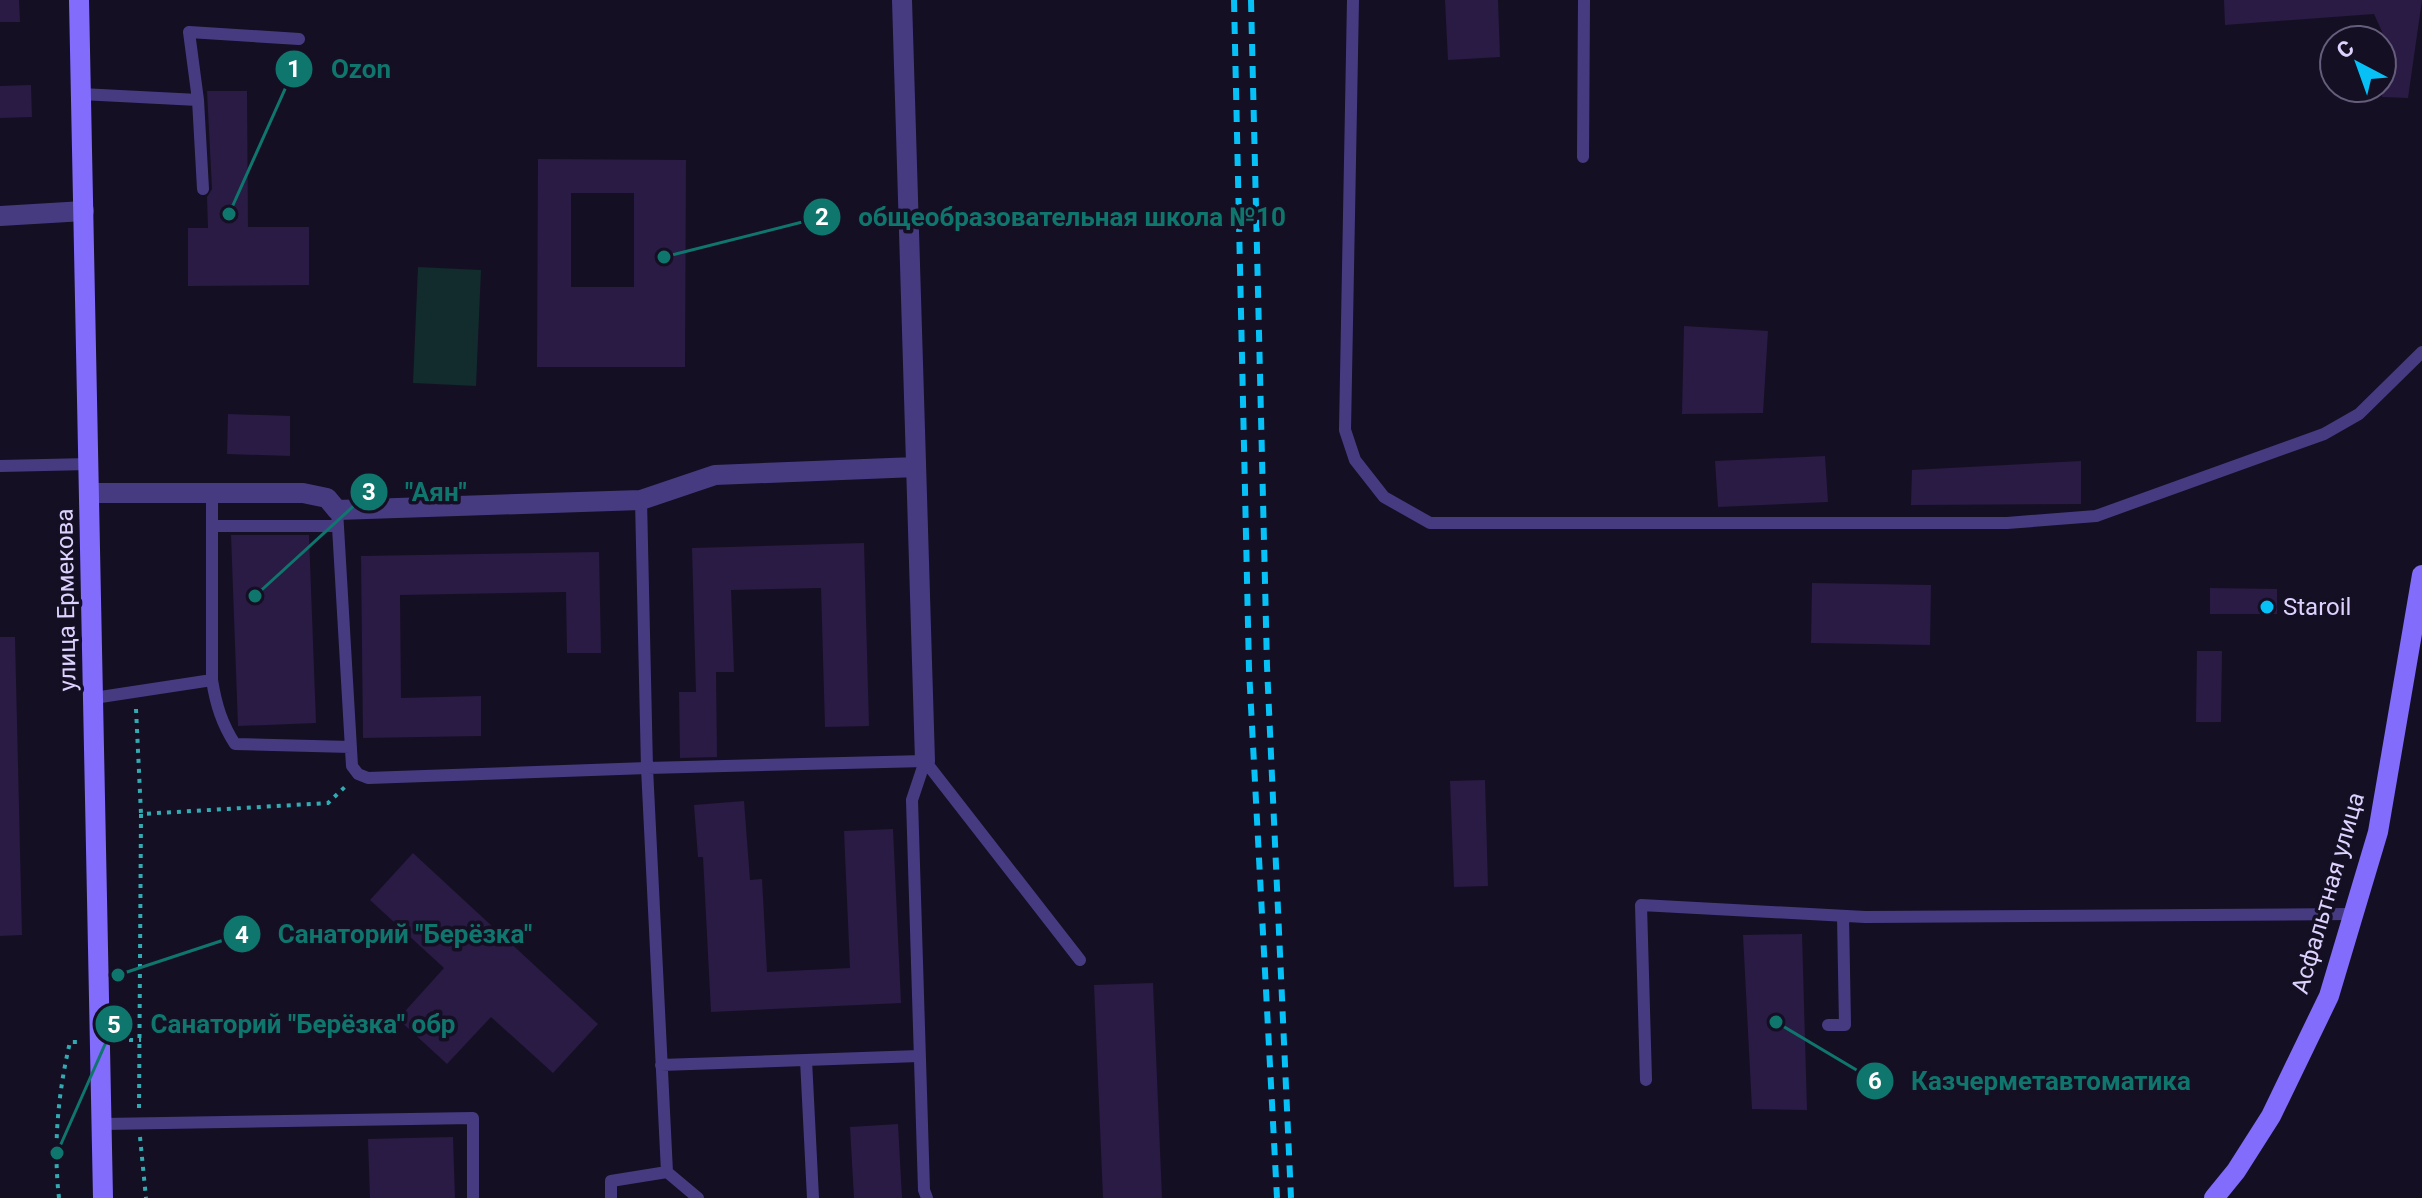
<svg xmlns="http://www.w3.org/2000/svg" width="2422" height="1198" viewBox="0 0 2422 1198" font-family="Roboto,sans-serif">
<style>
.green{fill:#122b2d}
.building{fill:#291b44;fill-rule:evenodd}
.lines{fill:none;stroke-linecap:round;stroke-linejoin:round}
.path{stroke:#32aab2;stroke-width:4;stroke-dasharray:4 6;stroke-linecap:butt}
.service{stroke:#463b81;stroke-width:12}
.minor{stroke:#463b81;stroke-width:20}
.secondary{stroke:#816cfb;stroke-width:20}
.rail{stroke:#06c0f6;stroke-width:6;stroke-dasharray:12 10;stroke-linecap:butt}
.poi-dot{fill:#06c0f6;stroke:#150f23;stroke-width:3}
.labels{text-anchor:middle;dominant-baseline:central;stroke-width:7;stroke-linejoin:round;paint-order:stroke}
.street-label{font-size:24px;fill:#ddd2fe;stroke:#150f23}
.poi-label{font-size:24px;fill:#ddd2fe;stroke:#150f23;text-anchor:start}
.leader{fill:none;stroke:#0f766e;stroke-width:3}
.callout-dot{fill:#0f766e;stroke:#150f23;stroke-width:3}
.mark-label{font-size:24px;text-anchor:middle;font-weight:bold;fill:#fff}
.callout-label{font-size:26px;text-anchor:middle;font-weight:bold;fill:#0f766e;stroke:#150f23;stroke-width:7;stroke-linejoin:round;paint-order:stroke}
</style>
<rect width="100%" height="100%" fill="#150f23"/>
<!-- green -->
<path class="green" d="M418 267 481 270 476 386 413 383Z"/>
<!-- building -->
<path class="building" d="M0 0H19L20 22H0Z
M1445 0H1498L1500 57 1448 60Z
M2224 0H2422L2408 98 2382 97 2384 36 2374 14 2225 25Z
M31 85 32 117 0 118V86Z
M207 91H247L248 227H309V285L188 286V228H208L207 197 212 189Z
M538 159 686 160 685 367H537ZM571 193H634V287H571Z
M1684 326 1768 331 1763 413 1682 414Z
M228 414 290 416V456L227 454Z
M1825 456 1828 502 1718 507 1715 461Z
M2081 461V504L1911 505 1912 470Z
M231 535H309L316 723 238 726Z
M864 543 869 726 825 727 821 588 731 590 734 672H716L717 757 680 758 679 692H696L692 548Z
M599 552 601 653H567L566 592 400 595 401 698 481 696V736L363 738 361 556Z
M1812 583 1931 585 1930 645 1811 643Z
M2210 588 2277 589V614H2210Z
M0 637H15L22 935 0 936Z
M2197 651H2222L2221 722H2196Z
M1485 780 1488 886 1454 887 1450 781Z
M744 801 750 880 762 879 767 972 850 968 844 831 893 829 901 1003 711 1012 703 857H698L694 805Z
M413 853 598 1024 553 1073 491 1017 447 1064 398 1019 444 968 370 900Z
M1802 934 1807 1110 1752 1109 1743 935Z
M1153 983 1162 1198H1103L1094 985Z
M898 1124 902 1198H854L850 1127Z
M453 1137 455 1198H370L368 1139Z"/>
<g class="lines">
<!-- path -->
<path class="path" d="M136 709 141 814
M119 1040H141
M139 1108 141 814 328 803 347 785
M140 1137 146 1198
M59 1198C53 1146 58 1093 70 1042H82"/>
<!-- service -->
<path class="service" d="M1353 0 1345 430 1355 460 1384 497 1430 523H2007L2096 516 2324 434 2359 414 2422 352
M81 94 198 100 203 189
M198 100 189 32 299 39
M1583 157 1584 0
M0 466 89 464
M337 510 352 766 358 774 368 778 647 768 925 761
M212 526H338
M212 680C216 705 222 724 235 744L351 747
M94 698 212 680V492
M925 761 912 800 924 1190 927 1198
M925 761 1080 960
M1828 1025H1845L1843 916
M806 1060 813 1198
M661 1065 919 1056
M1646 1080 1641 905 1865 917 2353 914
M103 1124 473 1118V1198
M667 1172 698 1198
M611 1198V1181L667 1172 647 768 641 500"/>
<!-- minor -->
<path class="minor" d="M902 0 925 761
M0 216 84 211
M89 493H303L327 498 337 510 641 500 715 475 916 467"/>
<!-- secondary -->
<path class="secondary" d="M79 0 103 1198
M2214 1198 2236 1171 2271 1116 2329 996 2378 832 2422 575"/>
<!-- rail -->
<path class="rail" d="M1234 0 1249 669 1277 1198
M1251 0 1267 666 1291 1198"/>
</g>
<!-- markers -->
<circle class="poi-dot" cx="2267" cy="607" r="8"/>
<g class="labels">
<!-- street labels -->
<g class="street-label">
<text transform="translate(66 600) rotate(-91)">улица Ермекова</text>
<text transform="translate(2328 893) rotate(-74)">Асфальтная улица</text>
</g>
<!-- poi labels -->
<g class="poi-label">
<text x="2283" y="607">Staroil</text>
</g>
</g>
<!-- callouts -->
<path class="leader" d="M229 214L294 69M664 257L822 217M255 596L369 492M118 975L242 934M57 1153L114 1024M1776 1022L1875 1081"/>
<g class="callout-dot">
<circle cx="229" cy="214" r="8"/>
<circle cx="664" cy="257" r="8"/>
<circle cx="255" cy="596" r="8"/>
<circle cx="118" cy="975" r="8"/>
<circle cx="57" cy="1153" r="8"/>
<circle cx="1776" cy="1022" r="8"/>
<circle cx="294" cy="69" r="20"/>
<circle cx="822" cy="217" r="20"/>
<circle cx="369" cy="492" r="20"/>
<circle cx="242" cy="934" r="20"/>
<circle cx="114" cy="1024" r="20"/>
<circle cx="1875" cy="1081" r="20"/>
</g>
<g class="mark-label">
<text x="294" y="77">1</text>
<text x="822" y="225">2</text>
<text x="369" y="500">3</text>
<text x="242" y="943">4</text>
<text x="114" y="1033">5</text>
<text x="1875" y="1089">6</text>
</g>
<g class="callout-label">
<text x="361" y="78">Ozon</text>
<text x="1072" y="226">общеобразовательная школа №10</text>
<text x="436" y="501">"Аян"</text>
<text x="405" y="943">Санаторий "Берёзка"</text>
<text x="303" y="1033">Санаторий "Берёзка" обр</text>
<text x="2051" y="1090">Казчерметавтоматика</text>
</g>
<!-- north arrow -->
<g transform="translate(2358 64) rotate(319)"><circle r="38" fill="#150f23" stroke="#655d7b" stroke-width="2"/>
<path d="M0-6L14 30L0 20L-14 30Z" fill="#06c0f6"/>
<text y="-12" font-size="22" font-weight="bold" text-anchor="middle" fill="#ddd2fe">С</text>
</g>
</svg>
